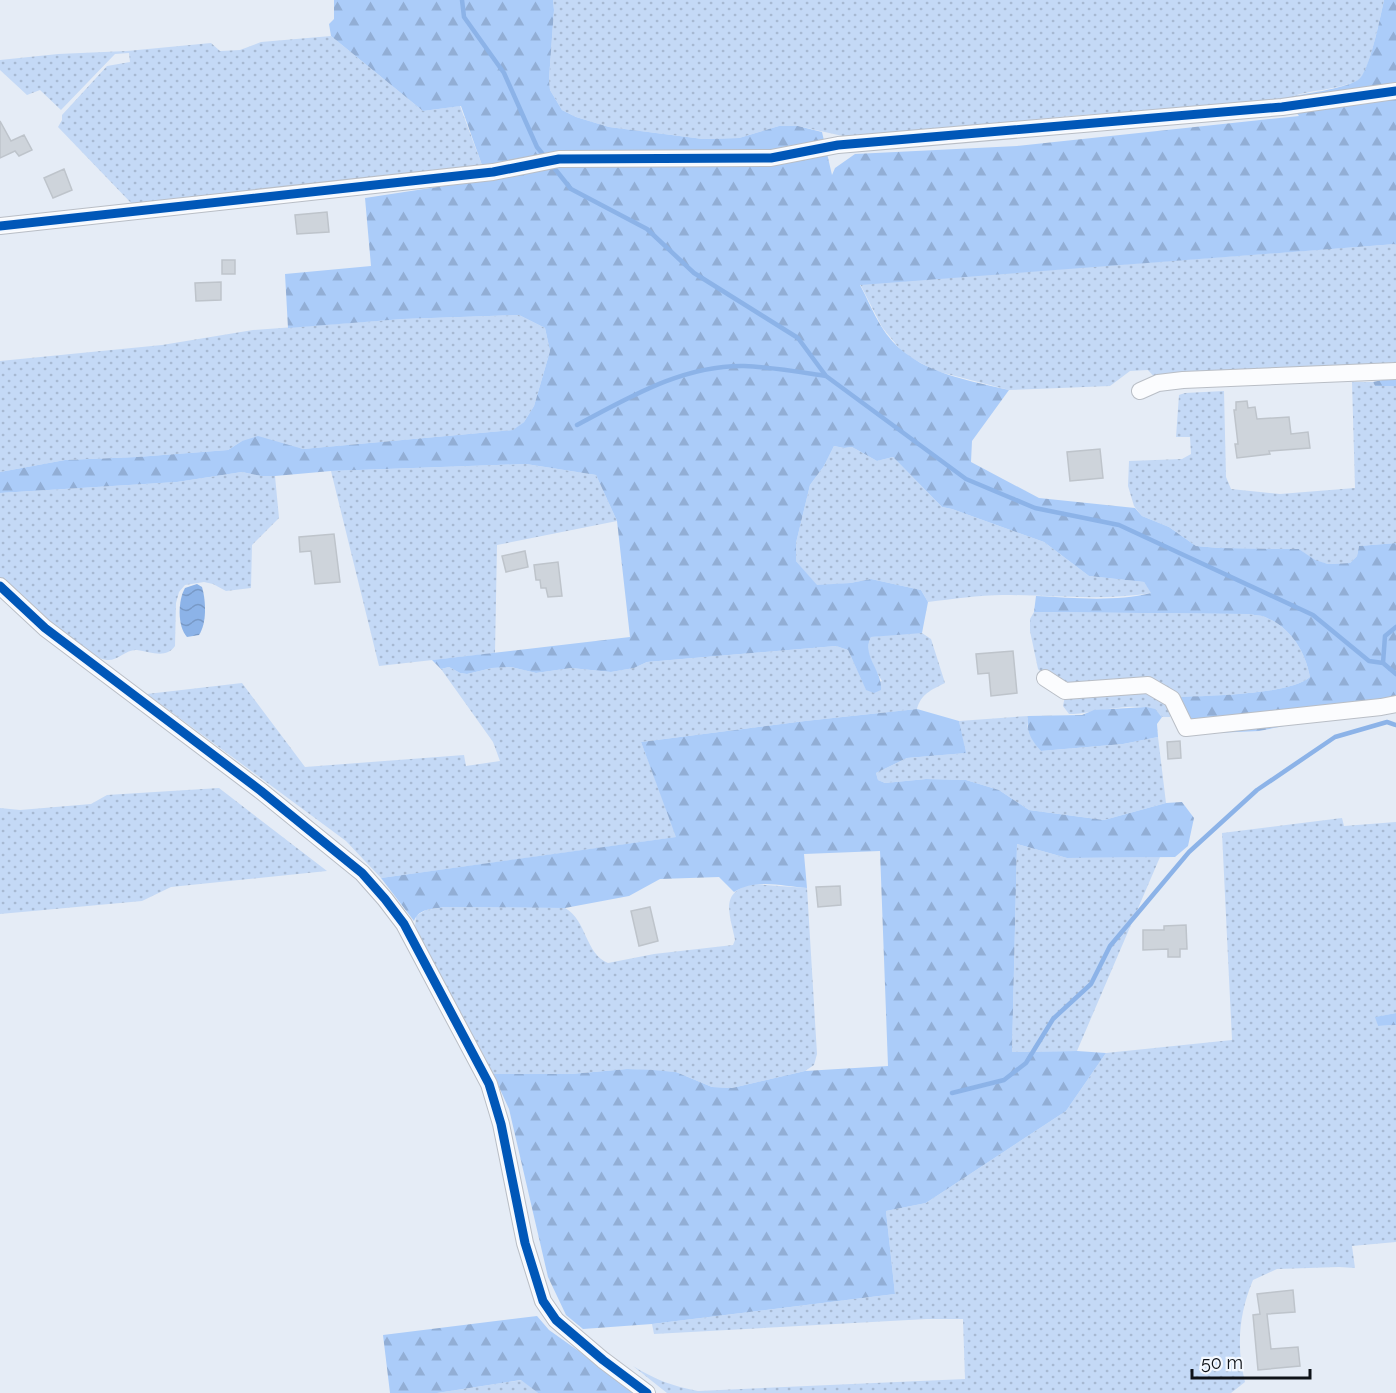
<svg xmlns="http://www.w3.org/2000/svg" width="1396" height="1393" viewBox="0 0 1396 1393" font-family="Raleway,sans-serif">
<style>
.grass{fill:url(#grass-dots)}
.forest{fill:url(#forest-firs)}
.water{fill:url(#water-waves)}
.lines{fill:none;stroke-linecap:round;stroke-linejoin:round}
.stream{stroke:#8cb3e8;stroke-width:4.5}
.building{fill:#ced4db;stroke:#bec4cb;stroke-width:1.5}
.street-casing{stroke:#b9bec6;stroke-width:18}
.street{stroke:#fbfcfe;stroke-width:16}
.cycleway-casing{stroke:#f3f8ff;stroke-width:13}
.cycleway{stroke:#0057b8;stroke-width:9}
</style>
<defs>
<pattern id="grass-dots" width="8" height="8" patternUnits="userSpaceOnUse" patternTransform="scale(1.5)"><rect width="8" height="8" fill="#c4d9f6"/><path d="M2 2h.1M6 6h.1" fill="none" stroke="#a7b9d2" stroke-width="1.8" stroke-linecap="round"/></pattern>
<pattern id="forest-firs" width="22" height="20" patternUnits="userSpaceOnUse" patternTransform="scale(1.5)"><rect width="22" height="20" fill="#abccf9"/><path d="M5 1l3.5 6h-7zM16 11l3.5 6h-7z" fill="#92aed5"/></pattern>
<pattern id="water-waves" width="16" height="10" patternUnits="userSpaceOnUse" patternTransform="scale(1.5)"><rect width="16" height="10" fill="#8cb3e8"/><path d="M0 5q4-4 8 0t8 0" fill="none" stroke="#7899c6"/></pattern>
</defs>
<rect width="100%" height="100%" fill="#e5ecf6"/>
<!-- grass -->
<path class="grass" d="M553 0H1384C1381 14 1369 73 1359 80 1349 85 1333 88 1322 90 1308 92 1290 95 1278 103L1082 115 895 133 856 139 798 126H779L739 138 703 139 609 127 576 117 562 110 550 90 549 79 554 10Z
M331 36 423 111 460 106 483 168 133 205 58 127 62 120V115L107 66 130 62 129 53 115 54 61 110 40 90 27 95 0 70V60L58 54 127 51 211 43 220 51 240 50 261 42Z
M1396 244V368L1157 380 1148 370 1130 371 1110 386 1009 390 936 371 904 354 882 327 860 284Z
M519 315 545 328 550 351 534 406 524 422 514 430 303 449 242 441 228 450 137 457 65 460 0 472V361L162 345 253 330 403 319Z
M1352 382H1373L1375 386H1396V543L1359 546 1357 556 1350 563 1328 564 1315 561 1299 549 1219 548 1196 546 1169 527 1142 516 1134 506 1128 486 1129 461 1182 459 1191 454 1190 437H1176L1179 395 1185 393 1224 391 1226 477 1231 489 1280 494 1355 488Z
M834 446 844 448 852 447 877 461 893 457 942 507 952 509 1044 542 1089 576 1144 582 1152 593C1102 601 1053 595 1003 595 978 595 953 599 928 602L921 590 871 579 850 583 817 586 796 561V543L810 485 824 466Z
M526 464 596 475 617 521 497 545 495 653 379 666 331 471Z
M242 472 261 476H275L279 518 252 545 251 588 226 591 213 584 204 582 185 585 179 592 176 603 175 646C166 659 151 652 137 650 126 649 118 661 107 660 82 657 20 596 0 578V493L177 482Z
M1034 612 1246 614C1252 615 1260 615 1265 617 1291 628 1305 651 1310 677 1290 695 1205 696 1175 697L1170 690 1061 684 1045 676 1038 669 1030 631V619Z
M904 633H922L931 639 945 683C931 690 921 694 917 709L805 721 641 742 677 837 381 878 346 841 147 694 242 683 305 767 464 755 466 766 500 761 493 742 441 669 449 667 460 673 467 674 492 668 511 667 536 673 571 668 611 672 634 668 647 662 836 646 848 650 866 689 882 681C875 668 863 652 871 637Z
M1145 693 1166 703 1171 713 1170 717H1162C1150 695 1089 715 1069 714L1063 706 1065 696Z
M1028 716 1027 726 1041 751 1123 744 1158 737 1166 803 1104 820 1029 810 999 790 966 780 926 779 885 783 878 780 876 773 907 758 965 753 959 721Z
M219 788 327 871 171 887 142 901 0 914V808L20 810 91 804 107 795Z
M1342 818 1344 826 1396 822V1013L1376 1017 1378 1026 1396 1025V1242L1352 1246 1355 1268 1339 1267 1277 1269 1253 1280C1239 1313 1236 1347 1245 1382L1231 1393H667L633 1366C656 1380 672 1386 698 1391L965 1379 963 1319H927L654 1334 652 1324 895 1294 886 1211 926 1203 1066 1111 1106 1053 1232 1040 1222 833Z
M1017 844 1067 858 1160 857 1077 1051 1012 1052Z
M752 884 807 888 817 1054 814 1065 805 1071 732 1088 712 1087 676 1072 627 1069 571 1074H493L415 927 416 916 426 910 445 907 565 908C587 920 585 954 608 963L654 954 733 945 735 940C730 914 719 892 752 884Z
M522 1380 538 1393H437Z"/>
<!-- forest -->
<path class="forest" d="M334 0H553L554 10 549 79 550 90 562 110 576 117 609 127 703 139 739 138 779 126H798L822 132 832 175 835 168 855 154 1017 146 1299 116 1285 98C1305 93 1341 90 1358 80 1369 74 1381 14 1384 0H1396V244L860 285C867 298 873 313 881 326 908 371 962 379 1009 390L972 441 971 462 1039 498 1135 508 1142 516 1169 527 1196 546 1219 548 1299 549 1315 560 1328 564 1350 563 1357 556 1359 546 1396 543V704L1259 731 1192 734 1175 697C1205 696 1290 695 1310 677 1305 651 1291 628 1265 617 1260 615 1252 615 1246 614L1034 612 1036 596C1074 598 1115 602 1151 593L1144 582 1089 576 1044 542 952 509 942 507 893 457 877 461 852 447 844 448 834 446 824 466 810 485 796 543V561L817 585 850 583 871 579 921 590 928 602 922 633 871 637C861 656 883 671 881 690L874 693 866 690 848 650 836 646 647 662 634 668 611 672 571 668 536 673 511 667 492 668 467 674 460 673 449 667 441 669 432 660 630 637 617 521 596 475 526 464 331 471 275 476H261L242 472 177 482 0 493V472L65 460 137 457 228 450 242 441 258 436 303 449 513 430 524 422 534 406 550 351 545 328 519 315 403 319 288 328 285 274 371 266 365 198 483 180V168L461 106 423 111 331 36 329 24 334 19Z
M1396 377V386H1375L1373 382Z
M1146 707 1155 709 1162 717 1157 724 1158 737 1123 744 1041 751C1031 740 1026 731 1028 716L1082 715 1094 710Z
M917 709 959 721 966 753 907 758 876 773 878 780 885 783 926 779 966 780 999 790 1029 810 1104 820 1166 803 1182 802 1194 818 1188 846 1175 857 1067 858 1017 844 1012 1052 1077 1051 1106 1053 1066 1111 926 1203 886 1211 895 1294 652 1324 583 1329 566 1315 548 1277 509 1109 493 1074H571L627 1069 653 1070 676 1072 712 1087 732 1088 805 1071 888 1066 880 851 804 854 807 888C783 886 755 878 734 892L719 877 660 879 629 896 565 908 445 907C433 909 419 908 414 921L381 878 676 837 641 742 805 721Z
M1396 1013V1025L1378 1026 1375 1017Z
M537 1316 549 1330 638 1393H538L521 1380 437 1393H390L383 1335Z"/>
<!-- water -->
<path class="water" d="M197 584 202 587C206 601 207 623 199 635L187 637C177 626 178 600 185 588Z"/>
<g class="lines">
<!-- stream -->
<path class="stream" d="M462 0 464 17 504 73 537 147 545 157
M551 164 571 189 647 229 694 273 798 338 826 376 966 479 1035 508 1119 525 1313 615 1369 661 1383 663 1396 674
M577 425C630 397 683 365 744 366 771 367 799 372 826 376
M1383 663 1385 636 1396 627
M952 1093 1004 1080 1026 1063 1053 1019 1091 984 1110 946 1189 852 1257 790 1335 737 1387 722 1396 725"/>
</g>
<!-- building -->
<path class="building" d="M0 121 11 141 24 135 32 150 19 156 15 151 0 158Z
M64 169 72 190 53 198 44 178Z
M327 212 329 232 297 234 295 215Z
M222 260H235V274H222Z
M221 282V300L196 301 195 283Z
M1247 401 1248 408 1255 407 1257 419 1289 417 1291 434 1308 432 1310 448 1269 451 1270 454 1237 458 1235 444H1238L1234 410H1236V402Z
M1100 449 1103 478 1070 481 1067 452Z
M334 534 340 582 315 584 311 551 300 552 299 537Z
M525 551 528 567 506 572 502 556Z
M558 562 562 596 548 597 546 588H541L540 580H536L534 565Z
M1013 651 1017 693 991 696 989 673 978 674 976 654Z
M1180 741 1181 758 1168 759 1167 742Z
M840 886 841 905 818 907 816 887Z
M650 907 658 941 639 946 631 911Z
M1186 925 1187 949H1180V957H1168V949L1143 950V930H1164V926Z
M1293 1290 1295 1312 1267 1314 1271 1349 1298 1347 1300 1366 1258 1370 1253 1315 1260 1314 1257 1294Z"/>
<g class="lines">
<defs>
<path id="street" d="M0 226 493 172 559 159 771 158 838 145 1282 107 1396 91
M1140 391 1158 383 1183 380 1396 371
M0 586 45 628 261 791 362 873 385 899 404 924 489 1084 501 1124 525 1243 543 1301 556 1320 603 1360 647 1393
M1045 678 1065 691 1148 685 1172 699 1186 728 1381 707 1396 704"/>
</defs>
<!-- street casing -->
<use href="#street" class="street-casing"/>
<!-- street -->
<use href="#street" class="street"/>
<defs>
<path id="cycleway" d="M0 226 493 172 559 159 771 158 838 145 1282 107 1396 91
M0 586 45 628 261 791 362 873 385 899 404 924 489 1084 501 1124 525 1243 543 1301 556 1320 603 1360 647 1393"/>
</defs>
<!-- cycleway casing -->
<use href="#cycleway" class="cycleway-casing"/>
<!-- cycleway -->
<use href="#cycleway" class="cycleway"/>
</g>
<!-- scale -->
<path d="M1192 1369v9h118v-9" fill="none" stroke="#0e1218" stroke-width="3"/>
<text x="1201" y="1369" font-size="18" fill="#0e1218" stroke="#f3f8ff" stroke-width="4.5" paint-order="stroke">50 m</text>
</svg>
